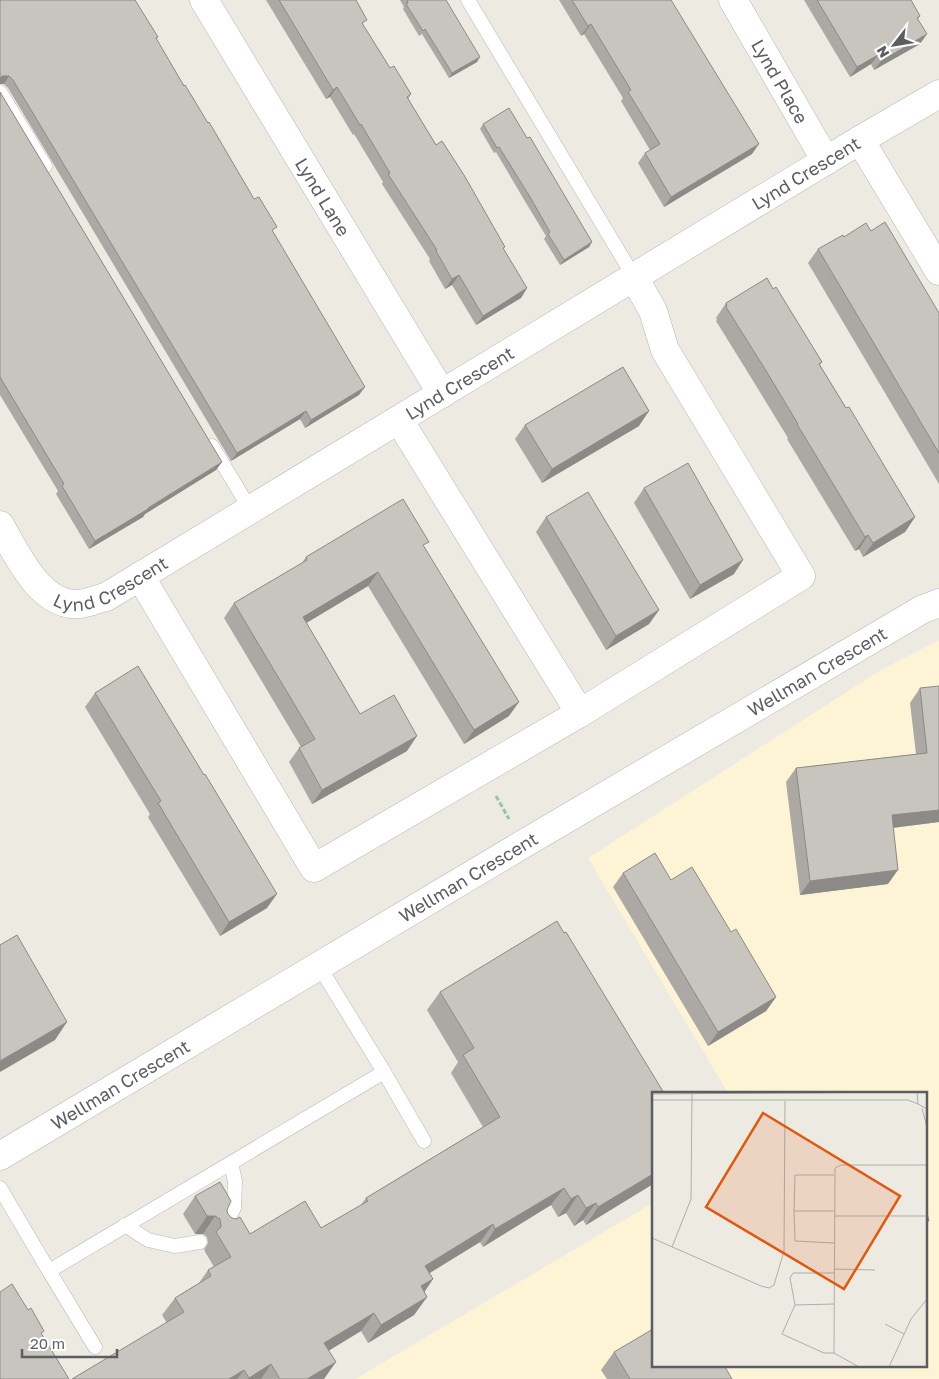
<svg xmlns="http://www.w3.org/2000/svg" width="939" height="1379" viewBox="0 0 939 1379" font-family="'Golos Text',sans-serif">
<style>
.commercial{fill:#fdf4d6}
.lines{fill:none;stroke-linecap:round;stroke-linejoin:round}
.lane-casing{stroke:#b4b8bc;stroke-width:15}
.street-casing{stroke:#b4b8bc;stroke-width:29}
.path{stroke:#97c5a4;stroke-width:3;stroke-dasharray:5 2.5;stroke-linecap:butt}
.lane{stroke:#fff;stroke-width:14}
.street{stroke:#fff;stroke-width:28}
.wall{fill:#aca9a4}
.shaded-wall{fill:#8c8a86}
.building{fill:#c8c5bf;stroke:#8c8a86}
.labels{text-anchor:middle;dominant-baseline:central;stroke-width:5;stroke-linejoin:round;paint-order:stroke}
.street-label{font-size:18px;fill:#5a5e62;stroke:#fff}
.inset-road{fill:none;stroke:#aeaeab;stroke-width:1}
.view{fill:#e15910;fill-opacity:0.15;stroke:#e15910;stroke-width:2.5}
.inset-edge{fill:none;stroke:#5a5e62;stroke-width:2.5}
</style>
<rect width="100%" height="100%" fill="#edeae2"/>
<!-- commercial -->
<path class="commercial" d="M939 640V1379H355L653 1203V1365H925V1093H728L588 858 881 670Z"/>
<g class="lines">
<defs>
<path id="lane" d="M468 0 634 277
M0 92 45 166
M212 446 250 509
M319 966 384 1072 424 1141
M0 1188 49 1271 384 1072
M125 1225 148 1240 175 1246 200 1242
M223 1228 234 1208 235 1181 231 1163
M49 1271 95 1347"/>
<g id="street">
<path id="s1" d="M204 0 442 394"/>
<path id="s2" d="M733 0 826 161"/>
<path d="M860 140 939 271"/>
<path id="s3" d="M0 525C17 554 40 607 79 604 88 603 97 599 106 597L860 140 939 94"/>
<path d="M140 576 314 868 580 713 399 420"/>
<path d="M580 713 801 576 665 350 653 311 634 277"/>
<path id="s4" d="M0 1156 525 843 923 609 939 603"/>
</g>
</defs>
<!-- lane casing -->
<use href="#lane" class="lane-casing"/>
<!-- street casing -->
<use href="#street" class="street-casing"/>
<!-- path -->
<path class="path" d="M496 796 509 819"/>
<!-- lane -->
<use href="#lane" class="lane"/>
<!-- street -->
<use href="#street" class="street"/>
</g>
<!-- wall -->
<path class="wall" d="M0 0 158 37 156 39 273 233 359 395 305 428 300 419 231 461 8 88 4 84H0Z
M266 0H356L363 25 390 68 411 94 408 99 436 145 503 249 527 288 521 298 476 325 452 285 445 289 429 261 430 259 382 184 383 182 354 134 353 135 330 97 326 99Z
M400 0H446L477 62 449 78 422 34 419 36 403 9 404 7Z
M559 0H671L752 154 664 207 638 163 645 153 650 150 621 101 623 98 584 34 581 36Z
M804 0H911L920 16 918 19 920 44 874 70 871 64 850 77Z
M0 92 222 462 216 470 145 514 143 517 89 549 56 494 58 491 0 395Z
M483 124 527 138 592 242 589 247 560 265 544 239 546 236 526 203 496 152 494 153 480 129Z
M871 231 939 313V484L808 263 818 249 844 237Z
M773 289 822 362 820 365 846 408 915 517 905 532 863 557 859 549 855 551 787 439 788 438 755 384 716 321 717 320 716 318 726 303Z
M525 425 639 426 542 483 515 439Z
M644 488 734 574 690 599 634 503Z
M546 517 659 610 649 624 606 650 536 532Z
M425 548 509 716 464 744 368 586 306 623 360 714 407 751 312 804 289 762 299 748 301 747 224 618 234 603 302 563 306 557Z
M920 688 939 822 893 828 888 884 800 895 786 782 796 768 916 754 910 703Z
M95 693 267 908 220 936 148 817 150 814 85 707Z
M623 873 671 880 731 932 776 997 766 1011 708 1046 613 887Z
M440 992 653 1184 586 1225 583 1220 574 1226 566 1213 558 1217 551 1205 483 1247 480 1242 430 1273 433 1279 424 1292 427 1297 414 1315 368 1343 361 1331 329 1350 324 1379H72L167 1323 162 1315 175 1298 199 1283 208 1270 214 1267 204 1250 208 1243 207 1237 203 1234H195L183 1214 195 1196 227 1210 228 1214 250 1234 321 1228 361 1205 366 1198 483 1127 451 1073 458 1062 427 1010Z
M614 1352 732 1379H607L601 1370Z"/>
<!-- shaded-wall -->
<path class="shaded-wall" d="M591 24 584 34 581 36 588 26Z
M927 34 920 44 874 70 881 61Z
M878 55 871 64 850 77 857 67Z
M480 57 477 62 449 78 452 73Z
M2 76H9L4 84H0V78Z
M337 87 330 97 326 99 333 90Z
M759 144 752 154 664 207 671 197Z
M592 242 589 247 560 265 564 260Z
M459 275 452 285 445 289 452 279Z
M527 288 521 298 476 325 483 316Z
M365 387 359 395 305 428 311 420Z
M306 411 300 419 231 461 237 453Z
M649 411 639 426 542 483 552 469Z
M222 462 216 470 145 514 143 517 89 549 95 541Z
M915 517 905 532 863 557 873 543Z
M868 535 859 549 855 551 865 537Z
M743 560 734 574 690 599 700 585Z
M378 572 368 586 293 631 303 617Z
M659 610 649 624 606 650 616 636Z
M519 702 509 716 464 744 474 730Z
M417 736 407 751 312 804 322 790Z
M939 810V822L882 829 892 815Z
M898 870 888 884 800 895 810 881Z
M277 894 267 908 220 936 229 922Z
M776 997 766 1011 708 1046 718 1032Z
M67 1022 55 1040 0 1072V1061Z
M653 1174V1184L586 1225 598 1207Z
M564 1188 551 1205 483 1247 495 1229Z
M578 1195 566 1213 558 1217 571 1199Z
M596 1203 583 1220 574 1226 586 1208Z
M207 1216H215L203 1234H195Z
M493 1224 480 1242 413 1283 425 1266Z
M433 1279 421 1297V1286Z
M427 1297 414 1315 368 1343 381 1325Z
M374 1313 361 1331 312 1361 324 1343Z
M336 1362 324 1379H307Z
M271 1364 261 1379H248L249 1378Z
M244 1370 237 1379H229Z"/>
<!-- building -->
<path class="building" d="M0 0H135L158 37 156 38 184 86 185 85 208 123 209 122 254 199 259 197 277 227 272 230 365 387 311 420 306 411 237 453 13 80 9 76H2L0 78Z
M279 0H356L367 20 362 23 390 68 394 66 411 94 407 97 436 145 442 141 464 175 505 247 503 248 527 288 483 316 459 275 452 279 436 251 437 250 388 174 390 173 361 124 360 125 337 87 333 90Z
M407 0H446L480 57 452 73 425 29 423 31 406 4 408 3Z
M572 0H671L759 144 671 197 645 153 660 144 628 92 631 90 591 24 588 26Z
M817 0H911L920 16 917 18 927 34 881 61 878 55 857 67Z
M0 92 222 462 148 508V509L95 541 62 486 64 484 0 377Z
M509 108 527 138 530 137 592 242 564 260 548 234 550 232 530 197 499 147 497 148 483 124Z
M885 222 939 313V453L818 249 843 235 844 237 866 223 871 231Z
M767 278 773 289 776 287 822 362 819 364 846 408 849 407 915 517 873 543 868 535 865 537 797 424H798L765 369 726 307 727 306 726 303Z
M623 367 649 411 552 469 525 425Z
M688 463 743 560 700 585 644 488Z
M588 492 659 610 616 636 546 517Z
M403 499 429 542 423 545 519 702 474 730 378 572 303 617 360 714 394 695 417 736 322 790 299 748 315 739 234 603 307 560 306 557Z
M138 666 204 775 205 774 277 894 229 922 158 803 161 801 95 693Z
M939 686V810L892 815 898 870 810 881 796 768 927 753 920 688Z
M655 853 671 880 692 867 731 932 736 929 776 997 718 1032 623 873Z
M557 921 564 933 566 932 664 1093H653V1174L598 1207 596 1203 586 1208 578 1195 571 1199 564 1188 495 1229 493 1224 425 1266 433 1279 421 1286 427 1297 381 1325 374 1313 324 1343 336 1362 307 1379H280L271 1364 249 1378 244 1370 229 1379H72L184 1312 175 1298 211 1276 208 1270 231 1257 216 1232 221 1227 220 1219 215 1216H207L195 1196 220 1182 231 1201 227 1210 228 1214 232 1218 236 1219 240 1217 250 1234 305 1201 321 1228 368 1201 366 1198 500 1117 463 1055 474 1048 440 992Z
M17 935 67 1022 0 1061V945Z
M925 1206 929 1221H925Z
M12 1284 28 1310 31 1308 44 1331 41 1333 69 1379H0V1292Z
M653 1329V1365H724L732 1379H630L614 1352Z"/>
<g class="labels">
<!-- street labels -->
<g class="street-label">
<text stroke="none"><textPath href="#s2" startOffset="94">Lynd Place</textPath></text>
<text stroke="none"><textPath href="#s3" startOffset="964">Lynd Crescent</textPath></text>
<text stroke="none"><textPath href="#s1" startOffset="230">Lynd Lane</textPath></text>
<text stroke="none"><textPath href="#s3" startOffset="559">Lynd Crescent</textPath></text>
<text stroke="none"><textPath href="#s3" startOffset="154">Lynd Crescent</textPath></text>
<text stroke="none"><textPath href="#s4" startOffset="950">Wellman Crescent</textPath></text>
<text stroke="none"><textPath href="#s4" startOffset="545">Wellman Crescent</textPath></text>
<text stroke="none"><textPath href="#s4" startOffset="140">Wellman Crescent</textPath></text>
</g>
</g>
<!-- overview -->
<g transform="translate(652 1092)">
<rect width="275" height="275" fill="#edeae2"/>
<path class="inset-road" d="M265 0 266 12 275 17M0 2 262 0M0 8H256L266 12M270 16 275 35M182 83H143L142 119H182M142 119 143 149 182 151M182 124H275M0 146 109 194 117 196 122 193 132 159 133 9M20 155 39 107 40 0M182 177 223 178M182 212 143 213 138 186 141 181H183M143 213 130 242 172 261H182M233 232 252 242M207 275 182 261 183 76 189 73H275M237 275 259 227 275 207"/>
<path class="view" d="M111 21 248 104 192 197 54 115Z"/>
<rect width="275" height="275" class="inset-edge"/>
</g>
<!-- north arrow -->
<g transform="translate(894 45) rotate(239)" stroke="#ffffff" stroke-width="4" paint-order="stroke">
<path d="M0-4L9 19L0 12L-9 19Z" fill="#5a5e62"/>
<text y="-8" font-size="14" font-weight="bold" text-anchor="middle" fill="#5a5e62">N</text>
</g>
<!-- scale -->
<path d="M22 1349v8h95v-8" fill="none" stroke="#5a5e62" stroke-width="2.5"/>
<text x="30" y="1349" font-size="15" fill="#5a5e62" stroke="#ffffff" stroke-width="4" paint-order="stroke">20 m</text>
</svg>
